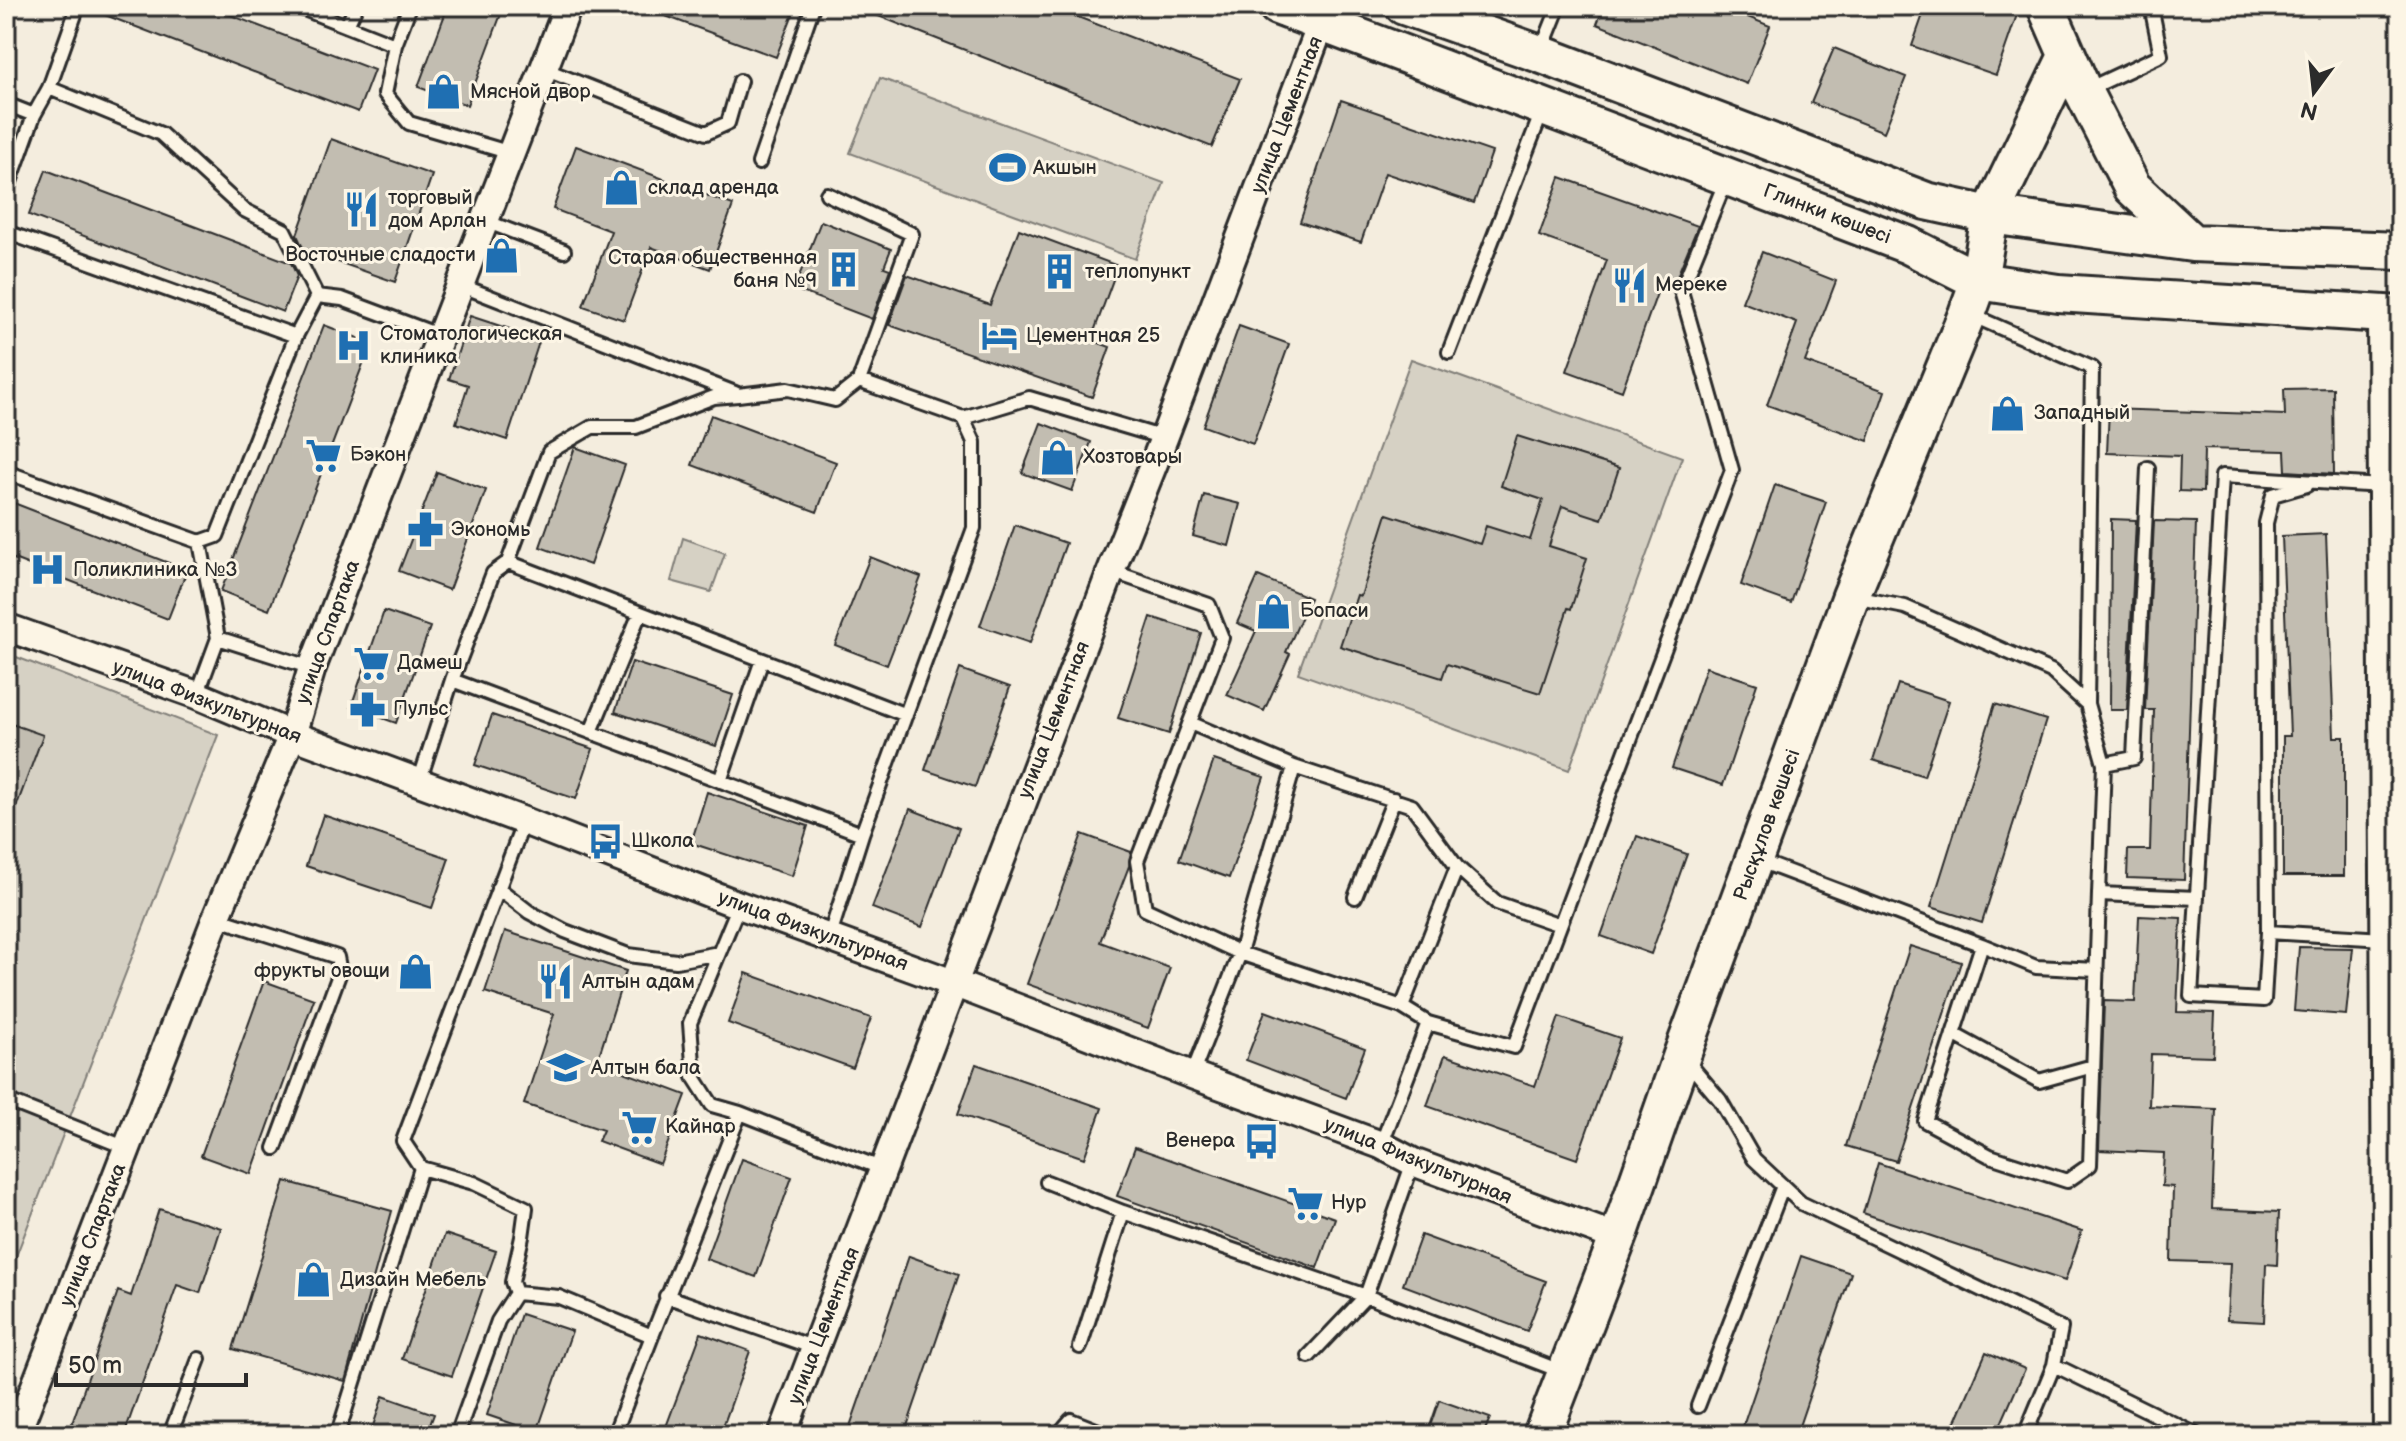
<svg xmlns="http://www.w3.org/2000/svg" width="2406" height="1441" viewBox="0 0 2406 1441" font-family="'Balsamiq Sans',sans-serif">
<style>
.green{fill:#d6d1c4;stroke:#807e78;stroke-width:2}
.building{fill:#c2bdb1;stroke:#2b2b2b;stroke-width:2}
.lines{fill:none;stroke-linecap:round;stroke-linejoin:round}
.lane-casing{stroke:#2b2b2b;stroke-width:18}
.street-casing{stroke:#2b2b2b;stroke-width:32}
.secondary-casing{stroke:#2b2b2b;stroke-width:42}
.lane{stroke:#fcf5e5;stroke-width:12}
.street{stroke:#fcf5e5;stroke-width:26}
.secondary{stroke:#fcf5e5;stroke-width:36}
.labels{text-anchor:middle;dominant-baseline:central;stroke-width:6;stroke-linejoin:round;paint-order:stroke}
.poi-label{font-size:20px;fill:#2b2b2b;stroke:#fcf5e5;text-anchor:start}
.street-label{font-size:20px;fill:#2b2b2b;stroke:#fcf5e5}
</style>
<rect width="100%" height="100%" fill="#f4edde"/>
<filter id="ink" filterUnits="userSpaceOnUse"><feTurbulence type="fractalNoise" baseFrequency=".0125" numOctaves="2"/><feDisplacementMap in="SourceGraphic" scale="16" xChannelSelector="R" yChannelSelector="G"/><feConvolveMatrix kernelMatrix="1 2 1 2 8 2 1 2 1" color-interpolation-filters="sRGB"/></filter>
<g filter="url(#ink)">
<!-- green -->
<path class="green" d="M880 78 1164 183 1135 259 850 153Z
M1411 359 1682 457 1569 770 1298 673Z
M683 538 725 553 711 592 671 581Z
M6 653 218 735 6 1282Z"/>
<!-- building -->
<path class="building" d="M87 6H207L374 70 358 112 87 8Z
M448 6H504L467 105 418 87Z
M644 6H796L776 57 644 8Z
M853 6H1049L1240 79 1212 147Z
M1604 6H1721L1770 26 1747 84 1597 24Z
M1926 6H2020L1996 75 1912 46Z
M1834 48 1906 77 1884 132 1811 103Z
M1341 100 1492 152 1474 203 1385 173 1361 242 1300 222Z
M331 139 432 175 395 282 304 250 297 235Z
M576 146 733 205 710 269 651 247 624 320 583 306 611 231 553 209Z
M46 170 291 263 297 276 283 312 29 215Z
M1560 177 1698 226 1673 286 1661 282 1622 391 1567 371 1607 260 1539 236Z
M821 221 891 249 884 267 890 269 872 319 794 289Z
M1019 229 1118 266 1091 340 1110 347 1092 397 889 325 907 275 990 305Z
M1762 252 1836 281 1805 362 1885 391 1868 441 1767 405 1797 323 1742 302Z
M470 316 540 339 507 440 456 423 468 385 449 379Z
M324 325 371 343 269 610 221 591Z
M1239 326 1289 344 1253 444 1203 426Z
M2333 388 2334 474 2286 471 2285 451 2204 449 2203 492 2179 491 2180 456 2107 453 2109 409 2285 415 2284 389Z
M711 415 836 462 817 512 692 465Z
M1041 423 1091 442 1072 491 1022 473Z
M1517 436 1619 468 1602 519 1562 506 1549 546 1587 558 1571 609 1568 608 1540 693 1447 664 1442 678 1340 646 1357 595 1361 596 1387 514 1480 544 1486 526 1530 540 1543 500 1501 486Z
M575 447 625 465 590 565 540 547Z
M437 472 486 490 449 590 399 571Z
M1775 485 1826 502 1791 603 1741 585Z
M1204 495 1240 504 1229 546 1193 536Z
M6 500 187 570 168 619 6 556Z
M2111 519 2136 520 2127 710H2110Z
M2154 521 2196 522 2184 880 2127 878 2128 850H2150L2154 710H2145Z
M1015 525 1066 543 1030 643 980 626Z
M2326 534 2334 737H2344V876H2283V736H2290L2282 536Z
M870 557 921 577 887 665 835 645Z
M1258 576 1310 598 1286 652 1290 654 1264 711 1227 695 1256 631 1237 623Z
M384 611 430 627 396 723 351 707Z
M1151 617 1201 633 1169 734 1118 718Z
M632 662 733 695 716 746 615 712Z
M1706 667 1757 684 1723 785 1672 768Z
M960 669 1010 687 975 787 925 770Z
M1898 684 1949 701 1924 776 1873 760Z
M1995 704 2046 720 1982 923 1931 907Z
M492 715 593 749 576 799 475 765Z
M6 722 43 735 8 829 6 828Z
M1214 760 1264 777 1229 878 1179 860Z
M707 792 808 826 792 876 691 843Z
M910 809 959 828 922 927 872 908Z
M323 815 449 858 432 908 306 866Z
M1082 834 1131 852 1129 866 1100 942 1170 968 1148 1028 1027 984Z
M1637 836 1687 854 1651 954 1601 936Z
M2139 916 2181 918 2177 1012 2215 1013 2213 1056 2151 1054 2149 1106 2216 1109 2212 1209 2279 1212 2277 1265 2266 1264 2264 1322 2227 1320 2230 1263 2171 1261 2173 1187 2162 1186 2164 1153 2099 1150 2104 1001 2135 1002Z
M505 931 626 971 597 1062 686 1095 660 1164 598 1141 603 1130 524 1104 554 1014 485 992Z
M1910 946 1961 962 1896 1161 1846 1146Z
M2299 947 2353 948 2346 1015 2294 1011Z
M746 973 871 1018 853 1068 728 1023Z
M264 981 314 999 251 1174 201 1156Z
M1265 1011 1365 1048 1346 1098 1246 1060Z
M1559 1017 1620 1038 1577 1159 1427 1106 1445 1055 1535 1086Z
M976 1064 1102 1108 1084 1158 958 1114Z
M1135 1147 1335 1218 1317 1268 1117 1196Z
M742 1159 792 1177 756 1277 706 1259Z
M1878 1163 2082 1231 2065 1281 1863 1213Z
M285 1181 392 1211 345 1381 233 1349Z
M159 1209 221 1228 200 1293 177 1285 124 1435H68L118 1291 131 1296Z
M445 1234 496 1251 452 1376 402 1359Z
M1421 1235 1546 1281 1527 1331 1403 1285Z
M909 1256 959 1274 904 1435H847Z
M1801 1256 1851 1273 1796 1435H1740Z
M521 1314 572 1331 537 1432 487 1415Z
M701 1333 750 1351 720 1435H663Z
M1986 1352 2025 1369 1996 1435H1950Z
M383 1396 434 1414 426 1435H370Z
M1439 1400 1490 1418 1483 1435H1427Z"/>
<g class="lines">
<defs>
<path id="lane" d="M296 6 395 45
M410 6 395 45 385 94 409 123 511 153
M347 26 356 6
M1541 51 1559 6
M544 69 706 133 728 123 740 81
M49 88 78 6
M2086 90 2161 55 2151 6
M6 104 34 115 6 193
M34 115 49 88 161 134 244 210 284 230 317 296
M759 163 813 6
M827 194 912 234 859 381
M485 221 564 251
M6 232 296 336 217 536 200 542 6 472
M460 285 735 393
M1969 314 2092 368 2087 704 2104 764
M296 336 317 296 342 299 441 336
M1449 352 1543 109
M2148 468 2134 758 2104 764 2099 894 2197 898
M2382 486 2222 476 2191 996 2264 1000 2268 932 2384 939
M508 562 906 715
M1111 571 1209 605 1222 638 1137 861 1145 909 1240 953 1402 1007 1428 1023 1514 1047 1732 470 1681 291 1726 180
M1854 597 1905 607 2051 671 2087 704
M218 638 312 668
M452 680 862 834 829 938
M197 695 218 638 200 542
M1190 723 1294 767 1240 953 1192 1075
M591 732 640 613
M1294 767 1412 806 1457 867 1402 1007
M720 781 762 660
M419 782 452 680 493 573 508 562 549 452 592 427H636L714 397 738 395 788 389 835 400 859 381 963 418 1029 398 1164 438
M524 821 403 1141 421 1168 474 1183 526 1208 522 1237 512 1282 516 1293 559 1297 652 1336 740 1113
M862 834 974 528V442L963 418
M1757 860 1982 945 1925 1121 1990 1156 2067 1181 2090 1165 2099 894
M1457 867 1497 903 1560 925
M498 888 529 912 565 931 628 955 676 961 719 953
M1355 897 1394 799
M739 905 690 1023 694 1077 712 1105 740 1113 883 1169
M216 918 337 957 340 972 275 1148
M2268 932 2266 523 2273 495 2307 485
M1982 945 2036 967 2097 970
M1953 1034 2039 1081 2093 1066
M1687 1061 1720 1100 1754 1159 1801 1203 2061 1328 2054 1365 2197 1435
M6 1100 127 1148
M1381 1145 1428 1023
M1413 1162 1366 1296 1563 1372
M1047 1182 1123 1212 1366 1296 1309 1356
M666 1296 815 1348
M1080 1347 1123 1212
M1698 1406 1783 1186
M170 1435 199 1359
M335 1435 339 1430 421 1168
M457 1435 498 1321 516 1293
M614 1435 652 1336
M1058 1435 1071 1420 1109 1435
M2025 1435 2054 1365"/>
<path id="street" d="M2381 314 2387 1435
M6 627 197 695 292 735 524 821 739 905 953 983 1192 1075 1381 1145 1413 1162 1618 1238
M16 1435 216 918 292 735 312 668 568 6
M782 1435 1111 571 1164 438 1328 6"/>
<path id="secondary" d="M1277 6 1908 245 1979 281 2058 293 2400 315
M1404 6 1540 54 1926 201 1990 215 2192 243 2400 251
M2046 6 2083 91 2132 187 2192 243
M1542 1435 1618 1238 1682 1055 1851 596 1967 314 1979 281 1990 215 2067 56"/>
</defs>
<!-- lane casing -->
<use href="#lane" class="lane-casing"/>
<!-- street casing -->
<use href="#street" class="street-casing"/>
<!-- secondary casing -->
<use href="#secondary" class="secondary-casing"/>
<!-- lane -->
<use href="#lane" class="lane"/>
<!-- street -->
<use href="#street" class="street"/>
<!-- secondary -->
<use href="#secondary" class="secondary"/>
</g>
</g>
<!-- icons -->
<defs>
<symbol id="shop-bare" viewBox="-9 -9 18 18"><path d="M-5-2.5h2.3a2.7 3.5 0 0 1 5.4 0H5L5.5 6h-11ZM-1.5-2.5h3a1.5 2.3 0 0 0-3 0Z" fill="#1f6fb2" stroke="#fcf5e5" stroke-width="2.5" paint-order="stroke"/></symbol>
<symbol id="stadium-bare" viewBox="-9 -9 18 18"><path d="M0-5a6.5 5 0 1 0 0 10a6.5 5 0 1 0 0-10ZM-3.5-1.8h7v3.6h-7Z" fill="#1f6fb2" stroke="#fcf5e5" stroke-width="2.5" paint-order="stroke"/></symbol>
<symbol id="restaurant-bare" viewBox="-9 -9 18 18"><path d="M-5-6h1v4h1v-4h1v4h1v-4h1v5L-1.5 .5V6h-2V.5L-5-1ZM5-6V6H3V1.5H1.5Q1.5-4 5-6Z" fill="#1f6fb2" stroke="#fcf5e5" stroke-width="2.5" paint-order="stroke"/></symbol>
<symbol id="building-bare" viewBox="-9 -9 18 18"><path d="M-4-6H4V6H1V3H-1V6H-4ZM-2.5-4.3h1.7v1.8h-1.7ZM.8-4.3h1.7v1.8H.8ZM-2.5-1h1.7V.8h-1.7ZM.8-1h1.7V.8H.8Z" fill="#1f6fb2" stroke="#fcf5e5" stroke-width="2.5" paint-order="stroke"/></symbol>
<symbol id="hotel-bare" viewBox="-9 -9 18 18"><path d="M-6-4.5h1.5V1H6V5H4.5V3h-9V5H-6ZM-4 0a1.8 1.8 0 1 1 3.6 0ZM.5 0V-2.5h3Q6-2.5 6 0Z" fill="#1f6fb2" stroke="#fcf5e5" stroke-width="2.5" paint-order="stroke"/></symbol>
<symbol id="hospital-bare" viewBox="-9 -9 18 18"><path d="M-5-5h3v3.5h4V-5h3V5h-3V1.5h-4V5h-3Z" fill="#1f6fb2" stroke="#fcf5e5" stroke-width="2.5" paint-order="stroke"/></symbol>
<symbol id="supermarket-bare" viewBox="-9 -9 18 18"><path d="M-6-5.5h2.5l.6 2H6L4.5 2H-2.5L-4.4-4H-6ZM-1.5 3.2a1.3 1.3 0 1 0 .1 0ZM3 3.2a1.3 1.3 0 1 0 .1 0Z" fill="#1f6fb2" stroke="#fcf5e5" stroke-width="2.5" paint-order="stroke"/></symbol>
<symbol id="pharmacy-bare" viewBox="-9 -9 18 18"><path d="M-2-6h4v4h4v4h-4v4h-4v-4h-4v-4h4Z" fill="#1f6fb2" stroke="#fcf5e5" stroke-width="2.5" paint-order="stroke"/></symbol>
<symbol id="bus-bare" viewBox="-9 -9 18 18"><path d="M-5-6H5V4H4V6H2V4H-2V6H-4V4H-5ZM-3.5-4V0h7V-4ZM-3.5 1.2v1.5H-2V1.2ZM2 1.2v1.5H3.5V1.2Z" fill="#1f6fb2" stroke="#fcf5e5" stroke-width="2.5" paint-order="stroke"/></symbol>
<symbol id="school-bare" viewBox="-9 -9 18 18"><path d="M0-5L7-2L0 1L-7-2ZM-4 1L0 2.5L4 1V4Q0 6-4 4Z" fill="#1f6fb2" stroke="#fcf5e5" stroke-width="2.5" paint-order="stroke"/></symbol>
</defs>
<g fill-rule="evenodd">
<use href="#shop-bare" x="418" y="66" width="51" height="51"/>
<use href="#stadium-bare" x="982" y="142" width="51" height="51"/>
<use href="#shop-bare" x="596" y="162" width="51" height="51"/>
<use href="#restaurant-bare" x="336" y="184" width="51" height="51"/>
<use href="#shop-bare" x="476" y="230" width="51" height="51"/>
<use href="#building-bare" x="818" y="244" width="51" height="51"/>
<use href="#building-bare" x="1034" y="246" width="51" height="51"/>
<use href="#restaurant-bare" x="1604" y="260" width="51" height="51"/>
<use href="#hotel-bare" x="974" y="310" width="51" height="51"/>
<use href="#hospital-bare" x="328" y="320" width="51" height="51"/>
<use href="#shop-bare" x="1982" y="388" width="51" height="51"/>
<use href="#supermarket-bare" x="298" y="430" width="51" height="51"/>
<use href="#shop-bare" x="1032" y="432" width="51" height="51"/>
<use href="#pharmacy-bare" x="400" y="504" width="51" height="51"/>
<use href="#hospital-bare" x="22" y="544" width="51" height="51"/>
<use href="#shop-bare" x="1248" y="586" width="51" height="51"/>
<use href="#supermarket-bare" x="346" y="638" width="51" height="51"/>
<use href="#pharmacy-bare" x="342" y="684" width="51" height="51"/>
<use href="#bus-bare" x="580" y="816" width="51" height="51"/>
<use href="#shop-bare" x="390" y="946" width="51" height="51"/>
<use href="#restaurant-bare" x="530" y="956" width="51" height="51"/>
<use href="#school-bare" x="540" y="1042" width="51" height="51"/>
<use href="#supermarket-bare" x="614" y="1102" width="51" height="51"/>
<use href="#bus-bare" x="1236" y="1116" width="51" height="51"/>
<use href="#supermarket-bare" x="1280" y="1178" width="51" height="51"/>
<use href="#shop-bare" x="288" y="1254" width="51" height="51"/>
</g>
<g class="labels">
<!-- poi labels -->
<g class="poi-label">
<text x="470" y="92">Мясной двор</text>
<text x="1033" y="168">Акшын</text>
<text x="648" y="188">склад аренда</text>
<text x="388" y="198">торговый<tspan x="388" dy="23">дом Арлан</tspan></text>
<text x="476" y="255" text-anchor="end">Восточные сладости</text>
<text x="817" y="258" text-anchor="end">Старая общественная<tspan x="817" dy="23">баня №9</tspan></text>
<text x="1085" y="272">теплопункт</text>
<text x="1655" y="285">Мереке</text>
<text x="380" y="334">Стоматологическая<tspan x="380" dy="23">клиника</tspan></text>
<text x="1026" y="336">Цементная 25</text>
<text x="2034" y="413">Западный</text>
<text x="350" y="455">Бэкон</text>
<text x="1083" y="457">Хозтовары</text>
<text x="451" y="530">Экономь</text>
<text x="73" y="570">Поликлиника №3</text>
<text x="1300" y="611">Бопаси</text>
<text x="397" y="663">Дамеш</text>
<text x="393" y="709">Пульс</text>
<text x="631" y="841">Школа</text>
<text x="390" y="971" text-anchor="end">фрукты овощи</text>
<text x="582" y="982">Алтын адам</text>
<text x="591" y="1068">Алтын бала</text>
<text x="665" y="1127">Кайнар</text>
<text x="1235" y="1141" text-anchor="end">Венера</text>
<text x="1331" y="1203">Нур</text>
<text x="340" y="1280">Дизайн Мебель</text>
</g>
<!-- street labels -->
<g class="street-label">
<text transform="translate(1287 115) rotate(-69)">улица Цементная</text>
<text transform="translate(1827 214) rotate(21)">Глинки көшесі</text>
<text transform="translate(328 632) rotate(-70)">улица Спартака</text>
<text transform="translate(207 702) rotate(21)">улица Физкультурная</text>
<text transform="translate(1054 720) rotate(-69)">улица Цементная</text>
<text transform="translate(1767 825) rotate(-70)">Рысқұлов көшесі</text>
<text transform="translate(813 931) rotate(20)">улица Физкультурная</text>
<text transform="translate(1418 1161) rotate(22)">улица Физкультурная</text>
<text transform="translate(93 1235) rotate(-69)">улица Спартака</text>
<text transform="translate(824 1326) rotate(-69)">улица Цементная</text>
</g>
</g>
<!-- margin -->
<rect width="2406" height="1441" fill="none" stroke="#fcf5e5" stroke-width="32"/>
<rect x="16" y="16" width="2374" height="1409" fill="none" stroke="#2b2b2b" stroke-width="3" filter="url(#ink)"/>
<!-- north arrow -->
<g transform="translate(2314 92) rotate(195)" stroke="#fcf5e5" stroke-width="6" paint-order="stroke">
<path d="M0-6L14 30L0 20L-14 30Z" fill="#2b2b2b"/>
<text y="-12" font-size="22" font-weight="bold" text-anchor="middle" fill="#2b2b2b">N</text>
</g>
<!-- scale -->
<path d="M56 1373v12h190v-12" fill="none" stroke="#2b2b2b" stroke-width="4"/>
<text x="68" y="1373" font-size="24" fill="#2b2b2b" stroke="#fcf5e5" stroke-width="6" paint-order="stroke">50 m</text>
</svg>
